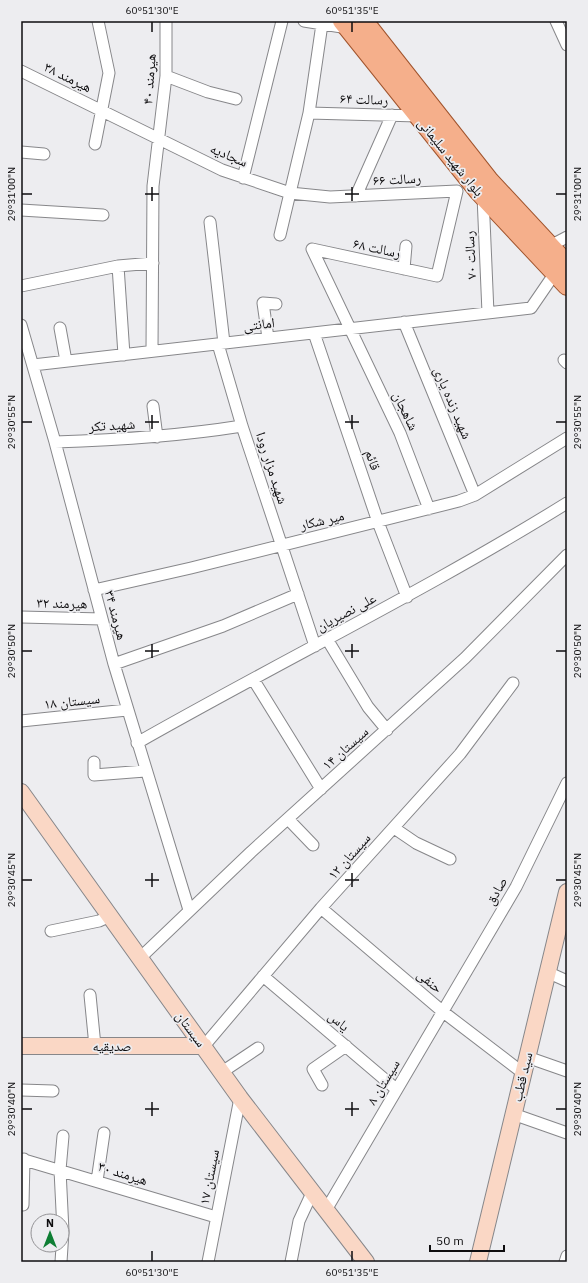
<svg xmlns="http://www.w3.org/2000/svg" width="588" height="1283" viewBox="0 0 588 1283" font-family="'IBM Plex Sans','Noto Naskh Arabic',sans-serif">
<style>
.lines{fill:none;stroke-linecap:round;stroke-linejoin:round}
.street-casing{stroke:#87878a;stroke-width:13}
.secondary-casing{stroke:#87878a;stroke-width:18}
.primary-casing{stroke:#a0542d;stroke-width:20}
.street{stroke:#fff;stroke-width:11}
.secondary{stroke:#fad7c5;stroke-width:16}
.primary{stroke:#f5af8b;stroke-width:18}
.ticks{fill:none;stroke:#0e0d0f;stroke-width:1.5}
.labels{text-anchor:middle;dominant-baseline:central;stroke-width:3.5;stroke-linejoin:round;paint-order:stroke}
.street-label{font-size:14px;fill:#0e0d0f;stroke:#ededf0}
.neatline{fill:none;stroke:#0e0d0f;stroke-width:1.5}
.ticks-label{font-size:10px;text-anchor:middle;fill:#0e0d0f}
</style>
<rect width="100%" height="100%" fill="#ededf0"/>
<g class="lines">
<defs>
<path id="street" d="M304 21 348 28
M556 21 567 45
M21 71 222 170 290 193 330 197 457 191 437 276 312 249 400 433 429 509
M166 76 208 92 236 99
M309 113 418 116
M95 144 109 73 98 21
M21 152 44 154
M243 178 282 21
M356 196 392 115
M483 196 488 313
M21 210 103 215
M210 222 224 343
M280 235 309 113 322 24
M550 246 567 237
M118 266 124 355
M404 269 406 246
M21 286 118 266 153 263
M404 322 475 495
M21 325 55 442 114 664 189 910
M60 328 66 361
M314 333 378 522 407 597
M268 338 263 303 276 304
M218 344 242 426 315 646
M152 351 153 186 166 76V21
M564 360 567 363
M33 365 531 308 555 273
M153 406 157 437
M55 442C119 440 179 436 242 426
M94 590 191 568 459 501 475 495 567 438
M21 617 102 619
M327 639 368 707 387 730
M114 664 223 626 298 594
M253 679 321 789
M21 721 127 710
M137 743C279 662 427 590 567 503
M94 762V775L145 771
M288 819 313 845
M394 828 416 843 450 859
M321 908 442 1011 523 1073
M51 931 99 921 110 916
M140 958 251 852 465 658 567 555
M547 972 567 981
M263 976 396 1089
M90 995 95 1046
M204 1046 321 908 460 754 513 683
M527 1057 567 1071
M222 1072 258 1048
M322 1085 313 1069 346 1046
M21 1090 53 1091
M513 1114 567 1133
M21 1159 216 1217
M97 1181 104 1133
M23 1205 24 1159
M326 1210 516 887 567 783
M61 1262 63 1231 60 1170 63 1136
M208 1262 240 1098
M291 1262 299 1221 312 1193
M565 1262 567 1256"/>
<path id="secondary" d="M21 792 240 1098 366 1262
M21 1046H204
M478 1262 567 892"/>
<path id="primary" d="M342 21 478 191 567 286
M364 21 489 180 567 264"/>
</defs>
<!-- street casing -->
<use href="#street" class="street-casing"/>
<!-- secondary casing -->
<use href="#secondary" class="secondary-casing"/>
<!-- primary casing -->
<use href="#primary" class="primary-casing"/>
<!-- street -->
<use href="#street" class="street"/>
<!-- secondary -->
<use href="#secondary" class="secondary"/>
<!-- primary -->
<use href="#primary" class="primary"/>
</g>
<!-- ticks -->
<path class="ticks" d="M152 22V32M352 22V32M152 187V201M352 187V201M22 194H32M145 194H159M345 194H359M556 194H566M152 415V429M352 415V429M22 422H32M145 422H159M345 422H359M556 422H566M152 644V658M352 644V658M22 651H32M145 651H159M345 651H359M556 651H566M152 873V887M352 873V887M22 880H32M145 880H159M345 880H359M556 880H566M152 1102V1116M352 1102V1116M22 1109H32M145 1109H159M345 1109H359M556 1109H566M152 1251V1261M352 1251V1261"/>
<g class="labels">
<!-- street labels -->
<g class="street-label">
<text transform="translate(68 77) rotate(26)">هیرمند ۳۸</text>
<text transform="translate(149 79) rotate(-86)">هیرمند ۴۰</text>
<text transform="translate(364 99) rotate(2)">رسالت ۶۴</text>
<text transform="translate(229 155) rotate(23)">سجادیه</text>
<text transform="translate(451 157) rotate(51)">بلوار شهید سلیمانی</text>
<text transform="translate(397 179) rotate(-3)">رسالت ۶۶</text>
<text transform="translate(377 248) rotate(12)">رسالت ۶۸</text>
<text transform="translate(470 255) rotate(-93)">رسالت ۷۰</text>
<text transform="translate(259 324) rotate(-7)">امانتی</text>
<text transform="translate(453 403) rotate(67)">شهید زنده یاری</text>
<text transform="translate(406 411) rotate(65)">شاهجان</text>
<text transform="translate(112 425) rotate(-3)">شهید تکر</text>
<text transform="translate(373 460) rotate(71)">قائم</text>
<text transform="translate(272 468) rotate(72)">شهید مزار رودا</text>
<text transform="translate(322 520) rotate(-13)">میر شکار</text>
<text transform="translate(62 603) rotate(1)">هیرمند ۳۲</text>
<text transform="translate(346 612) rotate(-28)">علی نصیریان</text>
<text transform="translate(116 615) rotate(75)">هیرمند ۳۴</text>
<text transform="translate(72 701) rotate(-6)">سیستان ۱۸</text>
<text transform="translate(345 748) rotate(-42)">سیستان ۱۴</text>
<text transform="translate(349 856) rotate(-48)">سیستان ۱۲</text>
<text transform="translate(496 891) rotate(-60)">صادق</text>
<text transform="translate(430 981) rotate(40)">حنفی</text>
<text transform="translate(339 1021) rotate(40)">یاس</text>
<text transform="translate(191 1029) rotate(54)">سیستان</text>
<text x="112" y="1046">صدیقیه</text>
<text transform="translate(522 1077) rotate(-77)">سید قطب</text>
<text transform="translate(383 1082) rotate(-59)">سیستان ۸</text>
<text transform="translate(123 1173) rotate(17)">هیرمند ۳۰</text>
<text transform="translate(209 1177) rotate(-79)">سیستان ۱۷</text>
</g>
</g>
<!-- border -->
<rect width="588" height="1283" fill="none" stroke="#ededf0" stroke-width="44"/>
<!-- north arrow -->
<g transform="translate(50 1233)"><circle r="19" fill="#ededf0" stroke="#949396"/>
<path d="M0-3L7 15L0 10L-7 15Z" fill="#0e7e34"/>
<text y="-6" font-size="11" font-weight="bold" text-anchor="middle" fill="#0e0d0f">N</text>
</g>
<!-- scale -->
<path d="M430 1245v6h74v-6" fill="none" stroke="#0e0d0f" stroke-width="2"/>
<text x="436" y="1245" font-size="12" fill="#0e0d0f" stroke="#ededf0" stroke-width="3" paint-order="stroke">50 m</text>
<rect x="22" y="22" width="544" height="1239" class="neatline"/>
<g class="ticks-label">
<text x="152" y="14">60°51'30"E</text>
<text x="352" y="14">60°51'35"E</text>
<text transform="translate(11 194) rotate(-90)" y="4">29°31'00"N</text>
<text transform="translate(577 194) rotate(-90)" y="4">29°31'00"N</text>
<text transform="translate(11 422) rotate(-90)" y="4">29°30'55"N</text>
<text transform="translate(577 422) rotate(-90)" y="4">29°30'55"N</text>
<text transform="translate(11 651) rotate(-90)" y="4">29°30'50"N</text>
<text transform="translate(577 651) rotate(-90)" y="4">29°30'50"N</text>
<text transform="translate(11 880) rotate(-90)" y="4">29°30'45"N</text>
<text transform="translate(577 880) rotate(-90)" y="4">29°30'45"N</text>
<text transform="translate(11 1109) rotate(-90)" y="4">29°30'40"N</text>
<text transform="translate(577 1109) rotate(-90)" y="4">29°30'40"N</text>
<text x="152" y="1276">60°51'30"E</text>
<text x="352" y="1276">60°51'35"E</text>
</g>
</svg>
